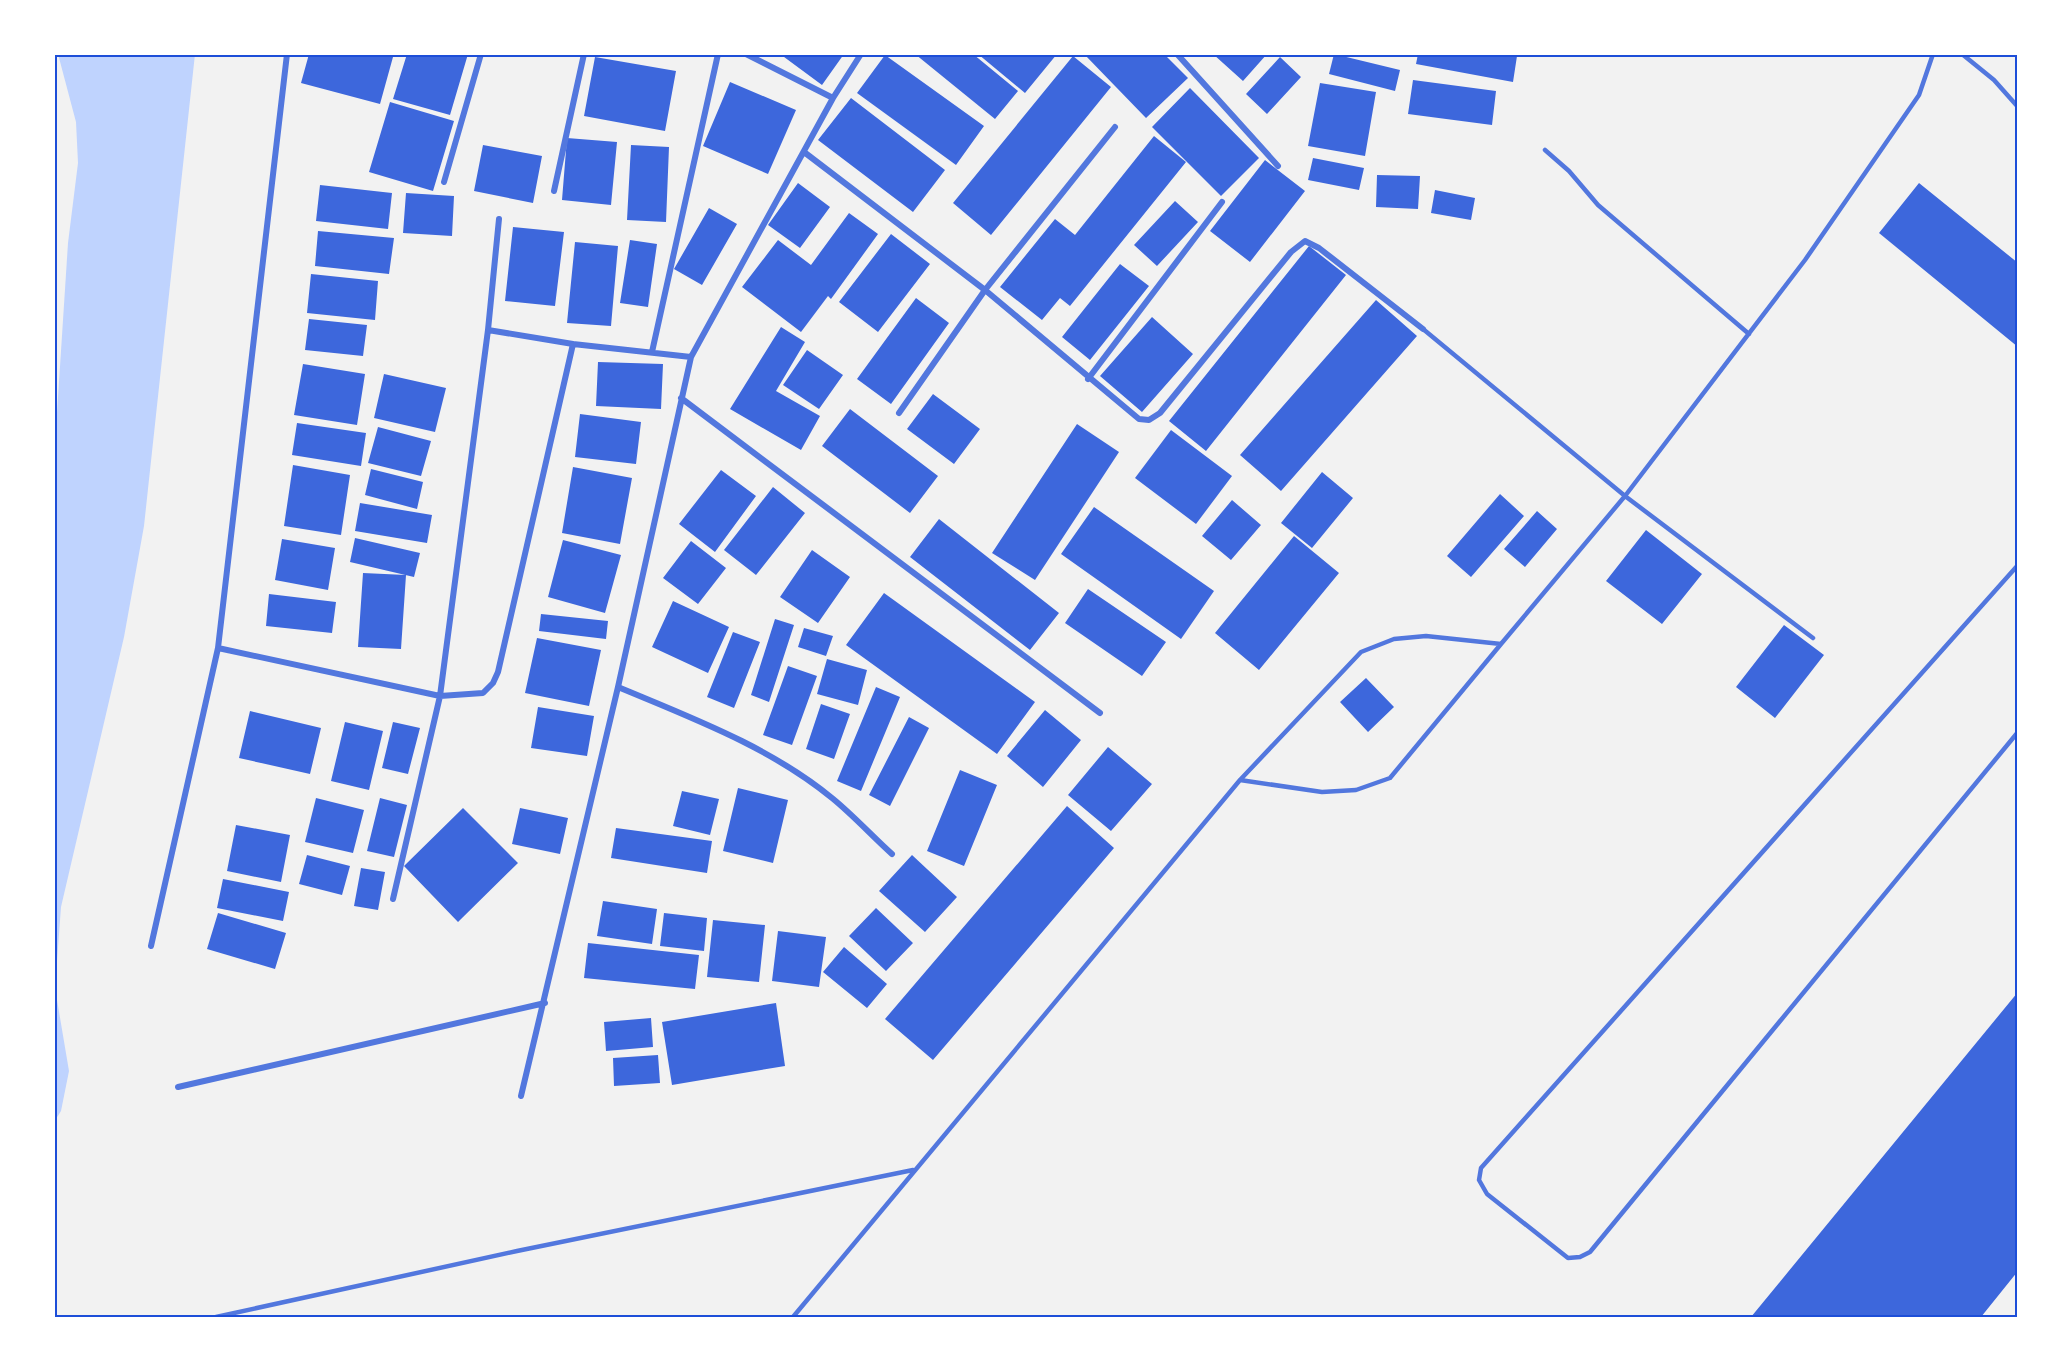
<svg xmlns="http://www.w3.org/2000/svg" width="2072" height="1371" viewBox="0 0 2072 1371" font-family="'Exo 2',sans-serif">
<style>
.water{fill:#bfd3fe}
.building{fill:#3d67dc}
.lines{fill:none;stroke-linecap:round;stroke-linejoin:round}
.service{stroke:#5277de;stroke-width:4.5}
.minor{stroke:#5277de;stroke-width:6}
.neatline{fill:none;stroke:#1d4ed8;stroke-width:2}
</style>
<rect width="100%" height="100%" fill="#f2f2f2"/>
<!-- water -->
<path class="water" d="M58 54H195L144 526 124 637 61 907 55 988 69 1071 61 1111 54 1122V459L68 243 78 163 76 122Z"/>
<!-- building -->
<path class="building" d="M309 54H382L393 57 380 104 301 83Z
M407 54H468L450 115 393 99Z
M780 54H844L822 85Z
M915 54H973L1018 91 995 119Z
M978 54H1057L1025 93Z
M1084 54H1164L1188 78 1146 118Z
M1213 54H1267L1243 81Z
M1334 54 1400 70 1395 91 1329 74Z
M1418 54H1506L1517 56 1513 82 1416 64Z
M885 55 984 126 956 165 857 93Z
M1073 56 1111 87 991 235 953 203Z
M595 57 676 71 665 131 584 116Z
M1280 57 1301 77 1267 114 1246 94Z
M1413 80 1496 91 1492 125 1408 114Z
M730 82 796 110 768 174 703 146Z
M1320 83 1376 92 1365 156 1308 146Z
M1190 88 1259 158 1221 196 1152 127Z
M851 98 945 170 913 212 818 140Z
M390 102 454 121 433 191 369 172Z
M1154 136 1186 162 1070 306 1060 298 1042 320 1000 287 1055 219 1075 235Z
M567 138 617 142 611 205 562 200Z
M483 145 542 156 533 203 474 191Z
M631 145 669 147 666 222 627 220Z
M1313 158 1364 168 1359 190 1308 180Z
M1265 160 1305 191 1250 262 1210 231Z
M1377 175 1420 176 1418 209 1376 207Z
M798 183 830 207 800 248 768 225Z
M1919 183 2018 263V347L1879 233Z
M320 185 392 193 388 229 316 221Z
M1435 190 1475 198 1471 220 1431 213Z
M406 193 454 196 452 236 403 233Z
M1175 201 1198 222 1157 266 1134 245Z
M709 208 737 224 702 285 674 269Z
M849 213 878 234 831 299 828 296 801 332 742 287 778 240 811 265Z
M513 227 564 232 555 306 505 301Z
M318 231 394 238 389 274 315 266Z
M891 234 930 264 878 332 839 302Z
M630 240 657 244 648 307 620 303Z
M575 242 618 246 611 326 567 323Z
M1309 246 1346 275 1206 451 1169 421Z
M1120 264 1149 286 1090 360 1062 337Z
M311 274 378 281 375 320 307 313Z
M916 298 949 323 891 404 857 379Z
M1376 300 1417 336 1281 491 1240 455Z
M1152 317 1193 354 1142 412 1100 376Z
M309 319 367 325 363 356 305 350Z
M781 327 805 342 776 391 820 416 801 450 730 409Z
M807 350 843 375 819 409 783 385Z
M598 362 663 364 661 409 596 406Z
M303 364 365 374 357 425 294 415Z
M384 374 446 388 435 432 374 418Z
M933 394 980 429 954 464 907 429Z
M850 409 938 476 910 513 822 446Z
M580 414 641 422 636 464 575 457Z
M297 423 366 433 361 466 292 455Z
M1077 424 1119 452 1035 580 992 553Z
M378 427 431 441 421 476 368 463Z
M1171 430 1232 476 1196 524 1135 478Z
M293 465 350 475 341 535 284 526Z
M573 467 632 478 620 544 562 533Z
M371 469 423 482 417 509 365 495Z
M721 470 756 496 715 552 679 524Z
M1322 472 1353 498 1312 548 1281 523Z
M773 487 805 513 756 575 724 550Z
M1500 494 1524 516 1471 577 1447 556Z
M1232 500 1261 525 1231 560 1202 536Z
M360 503 432 515 427 543 355 531Z
M1094 507 1214 591 1181 639 1061 554Z
M1537 511 1557 529 1525 567 1504 549Z
M939 519 1059 613 1030 650 910 557Z
M1646 530 1702 574 1662 624 1606 581Z
M1294 536 1339 573 1259 670 1215 633Z
M355 538 420 553 414 577 350 562Z
M282 539 335 548 328 590 275 580Z
M563 540 621 555 605 613 548 597Z
M691 541 726 568 698 604 663 578Z
M812 550 850 577 818 623 780 597Z
M363 573 406 575 401 649 358 647Z
M1088 589 1166 642 1142 676 1065 623Z
M884 593 1035 702 997 754 846 645Z
M269 594 336 602 332 633 266 626Z
M673 601 729 627 708 673 652 647Z
M541 614 608 621 606 639 539 631Z
M775 619 794 625 769 702 751 695Z
M1784 625 1824 655 1775 718 1736 687Z
M804 628 833 636 826 656 798 647Z
M733 632 760 642 734 708 707 697Z
M537 638 601 650 589 706 525 693Z
M827 659 867 670 858 705 817 694Z
M788 666 817 676 792 745 763 735Z
M1366 678 1394 707 1368 732 1340 702Z
M876 687 900 697 861 791 837 781Z
M821 704 850 714 834 759 806 749Z
M538 707 594 716 587 756 531 748Z
M1045 710 1081 740 1043 787 1007 756Z
M250 711 321 728 310 774 239 758Z
M909 717 929 728 890 806 869 795Z
M345 722 383 731 369 790 331 781Z
M393 722 420 728 408 774 382 768Z
M1108 747 1152 784 1111 831 1068 795Z
M960 770 997 785 964 866 927 851Z
M738 788 788 800 773 863 723 851Z
M682 791 719 799 710 835 673 826Z
M316 798 364 810 353 853 305 842Z
M380 798 407 805 394 857 367 851Z
M1067 806 1114 848 933 1060 885 1019Z
M463 808 518 863 458 922 404 866Z
M520 808 568 818 560 854 512 844Z
M236 825 290 835 281 882 227 871Z
M616 828 712 841 707 873 611 858Z
M307 855 350 866 342 895 299 884Z
M912 855 957 897 925 932 879 891Z
M361 868 385 872 378 910 354 906Z
M223 879 289 892 283 921 217 908Z
M603 901 657 909 652 944 597 936Z
M876 908 913 943 886 971 849 936Z
M218 913 286 933 275 969 207 949Z
M664 913 707 918 704 951 660 946Z
M713 920 765 925 759 982 707 977Z
M778 931 826 937 819 987 772 981Z
M588 943 699 955 695 989 584 978Z
M844 947 887 984 867 1008 823 972Z
M2018 992V1271L1981 1317H1751Z
M776 1003 785 1066 672 1085 662 1022Z
M651 1018 653 1047 606 1051 604 1022Z
M658 1055 660 1083 614 1086 613 1058Z"/>
<g class="lines">
<!-- service -->
<path class="service" d="M1962 54 1994 80 2018 107
M1545 150 1569 171 1598 205 1749 334
M1423 329 1625 496 1813 638
M2018 565 1481 1168 1479 1180 1487 1194 1568 1258 1580 1257 1590 1252 2018 732
M1240 780 1322 792 1356 790 1390 778 1501 644
M216 1317 517 1251 913 1170
M793 1317 1240 780 1361 652 1394 639 1426 636 1501 644 1625 496 1805 260 1919 95 1933 54"/>
<!-- minor -->
<path class="minor" d="M287 54 218 648 440 696 483 693 493 683 498 672 573 344 691 357
M746 54 833 98
M1177 54 1278 166
M804 152 985 290 1139 419 1149 420 1160 413 1291 252 1305 241 1319 248 1423 329
M444 182 481 54
M554 191 584 54
M488 330 573 344
M652 352 718 54
M1088 379 1222 202
M681 398 1100 713
M899 413 985 290 1115 127
M618 687C692 718 770 747 832 798 853 815 872 836 892 854
M393 899 440 696 488 330 499 219
M151 946 218 648
M178 1087 545 1003
M521 1096 618 687 691 357 833 98 861 54"/>
</g>
<!-- border -->
<rect width="2072" height="1371" fill="none" stroke="#ffffff" stroke-width="111"/>
<rect x="56" y="56" width="1960" height="1260" class="neatline"/>
</svg>
